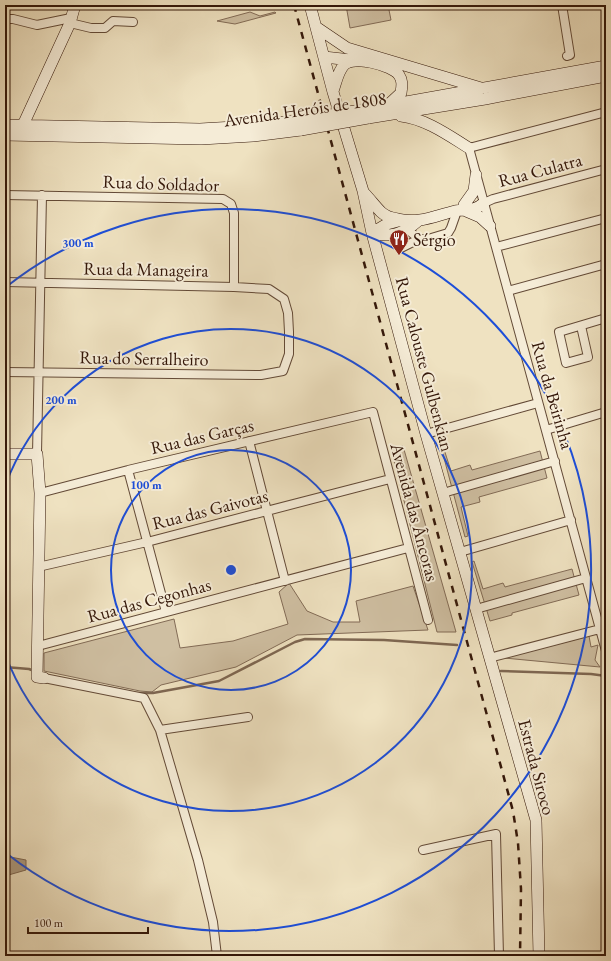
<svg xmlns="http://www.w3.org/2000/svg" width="611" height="961" viewBox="0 0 611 961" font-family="'EB Garamond',serif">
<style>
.green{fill:#cfbfa2;stroke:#826b56}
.water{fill:#af9d82;stroke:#7e6752}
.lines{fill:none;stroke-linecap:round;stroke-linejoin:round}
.stream{stroke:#7e6752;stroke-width:2.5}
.street-casing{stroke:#634a37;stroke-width:10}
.secondary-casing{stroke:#341709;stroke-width:12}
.street{stroke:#f5ecd7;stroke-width:8}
.secondary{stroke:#f5ecd7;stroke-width:11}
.rail{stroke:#341709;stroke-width:2.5;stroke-dasharray:7 7;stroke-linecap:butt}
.secondary-bridge-casing{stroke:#341709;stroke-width:12;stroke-linecap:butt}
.secondary-bridge{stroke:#f5ecd7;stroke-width:11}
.ring{fill:none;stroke:#1d4ed8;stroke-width:2}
.labels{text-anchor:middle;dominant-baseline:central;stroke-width:4;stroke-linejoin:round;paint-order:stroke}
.street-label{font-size:18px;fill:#341709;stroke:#f5ecd7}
.poi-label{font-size:18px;fill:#341709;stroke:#f5ecd7;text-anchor:start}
.centre{fill:#1d4ed8;stroke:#f5ecd7;stroke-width:2}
.ring-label{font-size:12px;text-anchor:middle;font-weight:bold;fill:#1d4ed8;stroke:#f5ecd7;stroke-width:4;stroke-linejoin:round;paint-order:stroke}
</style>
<rect width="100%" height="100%" fill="#efe2c1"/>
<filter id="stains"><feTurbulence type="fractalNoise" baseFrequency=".005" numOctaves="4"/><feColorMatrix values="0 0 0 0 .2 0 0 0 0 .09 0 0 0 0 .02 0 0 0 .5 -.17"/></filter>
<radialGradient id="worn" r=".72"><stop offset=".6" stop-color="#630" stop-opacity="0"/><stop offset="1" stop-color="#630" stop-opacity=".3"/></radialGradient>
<!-- green -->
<path class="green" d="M346 5H388L391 20 350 28Z
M250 12 260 16 275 12 276 13 235 24 217 21Z
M440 443H442L451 471 470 465 472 470 540 451 547 478 479 497 480 502 461 507 468 536 465 537Z
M403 446 456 632H437L391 449Z
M474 561 483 589 503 583 505 587 572 569 579 595 512 613V615L490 621 472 562Z
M289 583 307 611 333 622H360L356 601 413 586 428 630 297 635 236 667 161 685 152 692 140 691 44 671V653L174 619 180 648 233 641 288 624 279 592Z
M589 636 591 647 598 645 595 660 600 667 504 658Z"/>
<!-- water -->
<path class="water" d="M5 856 26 860V870L5 876Z"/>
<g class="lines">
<!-- stream -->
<path class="stream" d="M5 667 29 669 34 671
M501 671 591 674 606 676
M137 693H153L219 681 295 642 305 639 384 640 457 645"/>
<defs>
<path id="street" d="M562 5 570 55 567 56
M5 19H13L37 25 71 18
M70 23 91 28H105L113 21 133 22
M606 112 469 148 606 651
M5 195 223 199 231 204 234 213V287
M484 203 493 199 606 169
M408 230 419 239H428L448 233 451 228 457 211
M496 247 606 218
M401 248 419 239
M5 282 234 287 269 289 284 299 288 313 289 332V354L283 371 261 375 5 372
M508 291 606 264
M581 326 588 357 566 363 559 332 606 318
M546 430 606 412
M426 434 538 403
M249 441 285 581
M37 454 42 195
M128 470 166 612
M40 493 128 470 373 412 428 620
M443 493 555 461
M460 552 571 520
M38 567 147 542 390 479
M476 609 586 578
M38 646 408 548
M489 658 600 629
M44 678 144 698 160 730 198 860 213 922 217 956
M160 730 248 717
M423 850 496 834 499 956"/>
<path id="secondary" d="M310 5 333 92 363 191 372 233 426 434 536 820 539 956
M316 27 347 48 481 88
M324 57 351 60
M333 91C336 83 338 71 344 65 353 55 392 65 399 75 403 81 402 86 401 93L387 106
M367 109 606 66
M401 116C426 119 448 135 469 148
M368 118 485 99 606 76
M5 125 200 129 252 126 300 120
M23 125 70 23 75 5
M5 135 201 139 253 136 301 130
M364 193C370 199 375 206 381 212 385 216 391 218 398 219 419 224 434 216 455 211 467 209 473 212 484 203
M464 205 474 191 476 175
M466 211 480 217 490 226
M372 233C390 238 403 234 418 221
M372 233 387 224 402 220
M5 454H37L40 493 37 677 44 678"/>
</defs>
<!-- street casing -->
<use href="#street" class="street-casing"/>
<!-- secondary casing -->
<use href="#secondary" class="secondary-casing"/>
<!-- street -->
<use href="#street" class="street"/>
<!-- secondary -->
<use href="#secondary" class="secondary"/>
<!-- rail -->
<path class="rail" d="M294 5 513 811 518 843 521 889 520 956"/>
<defs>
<path id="secondary-bridge" d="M300 120 367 109
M301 130 368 118"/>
</defs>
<!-- secondary-bridge casing -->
<use href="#secondary-bridge" class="secondary-bridge-casing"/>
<!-- secondary-bridge -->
<use href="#secondary-bridge" class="secondary-bridge"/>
</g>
<!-- distance rings -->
<g class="ring">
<circle cx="231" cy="570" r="120"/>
<path d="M5 486A241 241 0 1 1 5 654"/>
<path d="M6 287A361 361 0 1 1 6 853"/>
</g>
<!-- icons -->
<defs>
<symbol id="restaurant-pin" viewBox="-11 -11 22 30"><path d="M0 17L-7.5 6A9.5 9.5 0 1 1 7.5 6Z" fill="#8f2418" stroke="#f5ecd7"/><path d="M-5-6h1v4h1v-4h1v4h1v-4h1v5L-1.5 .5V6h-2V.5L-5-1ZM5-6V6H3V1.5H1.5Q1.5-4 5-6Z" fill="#fff"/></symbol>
</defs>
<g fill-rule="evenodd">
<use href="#restaurant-pin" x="388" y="228" width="22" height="30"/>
</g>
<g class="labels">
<!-- street labels -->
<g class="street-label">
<text transform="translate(305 109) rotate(-8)">Avenida Heróis de 1808</text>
<text transform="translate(540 170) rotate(-15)">Rua Culatra</text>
<text transform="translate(161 183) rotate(2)">Rua do Soldador</text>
<text transform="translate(146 269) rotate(1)">Rua da Manageira</text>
<text transform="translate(144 358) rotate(1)">Rua do Serralheiro</text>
<text transform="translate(425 364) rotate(75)">Rua Calouste Gulbenkian</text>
<text transform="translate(553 395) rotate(74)">Rua da Beirinha</text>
<text transform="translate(202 436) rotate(-13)">Rua das Garças</text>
<text transform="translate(210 509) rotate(-14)">Rua das Gaivotas</text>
<text transform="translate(415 512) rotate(75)">Avenida das Âncoras</text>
<text transform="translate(149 600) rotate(-15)">Rua das Cegonhas</text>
<text transform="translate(537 767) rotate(75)">Estrada Siroco</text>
</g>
<!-- poi labels -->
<g class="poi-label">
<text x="413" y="239">Sérgio</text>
</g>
</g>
<circle cx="231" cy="570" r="6" class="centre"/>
<g class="ring-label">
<text x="78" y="247">300 m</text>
<text x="61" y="404">200 m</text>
<text x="146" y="489">100 m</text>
</g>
<!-- margin -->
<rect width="611" height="961" fill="none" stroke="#efe2c1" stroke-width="20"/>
<rect x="6" y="6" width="599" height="949" fill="none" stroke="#341709" stroke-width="2"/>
<rect x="10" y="10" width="591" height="941" fill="none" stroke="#341709"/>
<!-- scale -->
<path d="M28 927v6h120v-6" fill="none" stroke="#341709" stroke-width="2"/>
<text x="34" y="927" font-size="12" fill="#341709" stroke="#f5ecd7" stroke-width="3" paint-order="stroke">100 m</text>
<rect width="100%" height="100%" filter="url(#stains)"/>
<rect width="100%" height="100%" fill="url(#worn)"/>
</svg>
